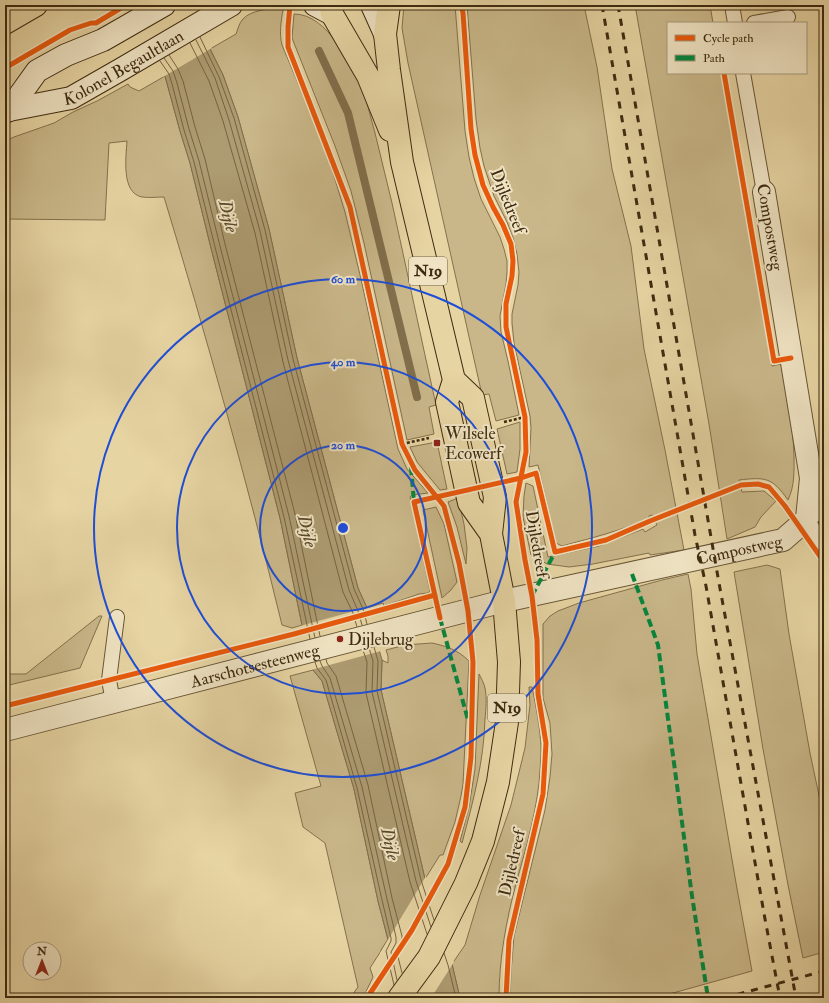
<svg xmlns="http://www.w3.org/2000/svg" width="829" height="1003" viewBox="0 0 829 1003" font-family="'IM FELL Double Pica',serif">
<style>
.green{fill:#c9b789;stroke:#84714d}
.water{fill:#ad9b71;stroke:#816e4b}
.pier{fill:#e6d4a2}
.lines{fill:none;stroke-linecap:round;stroke-linejoin:round}
.shore{stroke:#766341;stroke-width:1}
.stream{stroke:#816e4b;stroke-width:8}
.lane-casing{stroke:#685535;stroke-width:16}
.street-casing{stroke:#685535;stroke-width:24}
.secondary-casing{stroke:#3e2b11;stroke-width:24}
.primary-casing{stroke:#3e2b11;stroke-width:24}
.highway-casing{stroke:#3e2b11;stroke-width:24}
.path{stroke:#3e2b11;stroke-width:2.5;stroke-dasharray:3 2;stroke-linecap:butt}
.lane{stroke:#efe3c3;stroke-width:14}
.street{stroke:#efe3c3;stroke-width:22}
.secondary{stroke:#efe3c3;stroke-width:22}
.primary{stroke:#e6d4a2;stroke-width:22}
.highway{stroke:#e6d4a2;stroke-width:22}
.rail{stroke:#3e2b11;stroke-width:3;stroke-dasharray:7 7;stroke-linecap:butt}
.quiet{stroke:#00873e;stroke-width:4;stroke-dasharray:8 4;stroke-linecap:butt}
.cycleway-casing{stroke:#efe3c3;stroke-width:8}
.cycleway{stroke:#e8590c;stroke-width:5}
.ring{fill:none;stroke:#1d4ed8;stroke-width:2}
.poi-dot{fill:#8f2418;stroke:#efe3c3;stroke-width:1.5}
.labels{text-anchor:middle;dominant-baseline:central;stroke-width:4;stroke-linejoin:round;paint-order:stroke}
.shield{fill:#efe3c3;stroke:#736246;stroke-width:1}
.shield-label{font-size:16px;font-weight:bold;fill:#3e2b11}
.street-label{font-size:17px;fill:#3e2b11;stroke:#efe3c3}
.poi-label{font-size:17px;fill:#3e2b11;stroke:#efe3c3;text-anchor:start}
.water-label{font-size:18px;font-style:italic;fill:#5a4729;stroke:#efe3c3}
.centre{fill:#1d4ed8;stroke:#efe3c3;stroke-width:2}
.ring-label{font-size:12px;text-anchor:middle;font-weight:bold;fill:#1d4ed8;stroke:#efe3c3;stroke-width:4;stroke-linejoin:round;paint-order:stroke}
</style>
<rect width="100%" height="100%" fill="#e6d4a2"/>
<filter id="stains"><feTurbulence type="fractalNoise" baseFrequency=".005" numOctaves="4"/><feColorMatrix values="0 0 0 0 .2 0 0 0 0 .09 0 0 0 0 .02 0 0 0 .5 -.17"/></filter>
<radialGradient id="worn" r=".72"><stop offset=".6" stop-color="#630" stop-opacity="0"/><stop offset="1" stop-color="#630" stop-opacity=".3"/></radialGradient>
<!-- green -->
<path class="green" d="M404 5H455L465 131 469 157 474 178 481 199 500 237 504 249 507 261V272L506 284 500 316 501 332 508 361 519 415 496 421 489 394 482 395 408 63 402 28Z
M467 5H584L597 67 612 169 631 246 644 349 665 450 684 550 650 555 649 553 593 564 569 567 547 564 531 555 523 517 524 496 526 483 533 486 548 557 599 546 643 529 645 532 657 525 652 515 649 516V518C621 531 591 538 562 546L556 543 538 465 529 467 531 428 530 416 514 343 512 323V314L518 285 519 272 517 254 513 238 507 222 494 196 484 166 480 148 476 119Z
M635 5H710L713 23H668V73H721C733 141 745 208 757 276 763 306 766 336 772 366L781 364C787 394 793 424 794 455 794 471 795 485 788 500 772 477 765 477 739 480L742 492 764 491 776 501 761 517 755 527 727 539 709 424Z
M280 8 283 10C281 22 279 33 282 45L321 138 333 173 345 212 361 279 398 449 407 469 428 493 412 495 410 497 430 591 428 593 419 594 384 606 383 603 367 608 358 588 297 358 269 229 238 117 223 75 210 49 236 34C238 29 239 23 243 19 251 10 269 9 280 8Z
M294 14C328 14 351 65 363 92 368 105 371 119 375 133 381 156 386 180 392 203 407 271 421 338 436 405L429 407 434 434 407 440 364 243 351 191 335 146 292 38Z
M165 76 180 131 190 163 211 248 280 518 302 625 292 628 282 625C247 481 207 339 164 197 157 197 149 198 142 197 121 193 126 157 127 141L109 143 105 220 5 219V141L14 137 54 123 73 112 97 101 128 84 130 87 139 91Z
M520 422V449L517 472 507 474 497 429Z
M437 442 447 489 440 490 417 462 410 447Z
M458 498 464 524 467 548 466 564 457 527 448 502Z
M436 507 444 524 457 582 451 590 442 598 423 510Z
M767 565 780 569 789 634 810 753 824 819V952L803 958 788 885 763 749 734 572Z
M688 574 691 589 697 654 736 883 752 971 655 998H510L511 972 514 936 545 810 550 777 552 754 550 723 543 698V624L550 616 558 611 579 603 662 580Z
M99 616H102L80 668 5 686V674H26Z
M432 643C446 646 458 650 469 661L463 784 461 796 455 822 443 855H440L425 879 381 690 382 660 388 663V656L386 650 405 645Z
M313 670 322 681 354 789 378 901 388 940 370 968 373 977 363 998H350L358 987 325 843 303 827 295 793 321 786 290 676Z
M479 674C481 678 484 683 485 688 487 698 486 709 485 719 484 761 473 802 462 843L460 841 469 807 475 769Z
M529 687H532C536 706 540 727 541 747 541 759 540 771 539 783 535 818 525 851 516 884 506 921 499 960 499 998H460L452 964 465 945 480 895 511 805 525 748 530 705Z"/>
<!-- water -->
<path class="water" d="M188 5 223 75 238 117 269 229 297 358 358 588 367 608 382 660 381 690 425 879 452 964 460 998H393L381 950 388 939 378 901 354 789 322 681 313 670 302 625 280 518 211 248 190 163 180 131 165 76 142 42Z"/>
<!-- pier -->
<path class="pier" d="M113 5H191L212 48 163 77Z
M369 607 381 651 311 670 300 626Z
M426 876 454 962 431 998H391L380 953Z"/>
<g class="lines">
<!-- shore -->
<path class="shore" d="M200 37 219 77 234 118 265 230 293 359 354 589 363 609 367 624
M196 40 215 78 229 120 260 231 288 360 349 590 358 611 362 625
M190 43 209 81 223 121 255 233 283 362 343 592 353 613 357 627
M169 55 178 69 183 81 195 127 205 159 225 244 295 514 320 636
M164 58 173 71 177 83 189 129 199 161 220 246 289 516 315 638
M160 61 169 74 172 84 184 130 194 162 215 247 284 517 310 639
M374 647 378 661 377 691 421 880 434 920
M369 648 373 661 372 692 416 881 431 927
M363 650 367 662 366 693 410 882 427 934
M326 659 327 663 336 676 368 785 392 898 402 936V944L397 953 402 973
M320 661 322 666 330 678 362 787 387 899 396 937V943L391 952 397 980
M315 662 317 668 326 680 357 788 382 900 391 938V941L386 951 394 985
M444 953 448 965 456 998"/>
<!-- stream -->
<path class="stream" d="M319 51 348 113 417 397"/>
<defs>
<path id="lane" d="M732 5 735 23
M754 23 788 17
M743 73 764 192
M824 510 807 519 824 547
M113 702 109 680 117 617"/>
<g id="street">
<path id="s1" d="M5 730 504 601 783 540 807 519 811 478 764 192"/>
</g>
<g id="secondary">
<path d="M315 5 332 14"/>
<path d="M372 5 385 34"/>
<path d="M9 110 37 71 66 55 103 40 164 5"/>
<path id="s2" d="M5 112 9 110 71 98 120 70 231 5"/>
</g>
<path id="primary" d="M330 5 332 14 368 76 390 130
M389 5 385 34 389 70 402 162 454 380 447 402 469 503 491 534
M399 998 429 957 466 883 483 841 498 782 507 722 509 662 504 601 491 534 495 497 473 398 454 380"/>
<path id="highway" d="M5 23 36 5"/>
</defs>
<!-- lane casing -->
<use href="#lane" class="lane-casing"/>
<!-- street casing -->
<use href="#street" class="street-casing"/>
<!-- secondary casing -->
<use href="#secondary" class="secondary-casing"/>
<!-- primary casing -->
<use href="#primary" class="primary-casing"/>
<!-- highway casing -->
<use href="#highway" class="highway-casing"/>
<!-- path -->
<path class="path" d="M504 422 525 417
M402 444 429 438"/>
<!-- lane -->
<use href="#lane" class="lane"/>
<!-- street -->
<use href="#street" class="street"/>
<!-- secondary -->
<use href="#secondary" class="secondary"/>
<!-- primary -->
<use href="#primary" class="primary"/>
<!-- highway -->
<use href="#highway" class="highway"/>
<!-- rail -->
<path class="rail" d="M602 5 695 535 706 586 765 919 780 998
M618 5 719 583 796 998
M724 998 824 971"/>
<!-- quiet -->
<path class="quiet" d="M411 467 414 502
M632 574 658 645 692 896 708 998
M532 596 555 552
M440 618 468 720"/>
<defs>
<path id="cycleway" d="M290 5 288 27V47L350 207 402 444 415 470 444 506 459 563 468 611 473 662 471 757 465 807 448 864 412 930 367 998
M461 5 463 13 471 129 475 155 483 185 493 207 503 225 511 244 513 261 512 276 506 304V327L525 417 526 452 516 502 525 560 532 596 537 640 538 694 546 743 543 794 509 940 506 998
M5 68 70 30 91 23H96L126 5
M724 73 774 361 791 358
M440 618 414 502 521 478 536 473 555 552 606 540 650 521 741 485 758 484 769 487 785 506 824 562
M5 706 294 634 435 595"/>
</defs>
<!-- cycleway casing -->
<use href="#cycleway" class="cycleway-casing"/>
<!-- cycleway -->
<use href="#cycleway" class="cycleway"/>
</g>
<!-- distance rings -->
<g class="ring">
<circle cx="343" cy="528" r="83"/>
<circle cx="343" cy="528" r="166"/>
<circle cx="343" cy="528" r="249"/>
</g>
<!-- markers -->
<g class="poi-dot">
<rect x="433" y="439" width="8" height="8" rx="2"/>
<circle cx="340" cy="639" r="4"/>
</g>
<g class="labels">
<!-- shield labels -->
<g class="shield">
<rect x="409" y="257" width="38" height="28" rx="3"/>
<rect x="488" y="694" width="38" height="28" rx="3"/>
</g>
<g class="shield-label">
<text x="428" y="271">N19</text>
<text x="507" y="708">N19</text>
</g>
<!-- street labels -->
<g class="street-label">
<text stroke="none"><textPath href="#s2" startOffset="128">Kolonel Begaultlaan</textPath></text>
<text transform="translate(508 201) rotate(68)">Dijledreef</text>
<text transform="translate(770 227) rotate(80)">Compostweg</text>
<text transform="translate(537 544) rotate(80)">Dijledreef</text>
<text stroke="none"><textPath href="#s1" startOffset="756">Compostweg</textPath></text>
<text stroke="none"><textPath href="#s1" startOffset="258">Aarschotsesteenweg</textPath></text>
<text transform="translate(512 863) rotate(-77)">Dijledreef</text>
</g>
<!-- poi labels -->
<g class="poi-label">
<text x="445" y="433">Wilsele<tspan x="445" dy="20">Ecowerf</tspan></text>
<text x="348" y="639">Dijlebrug</text>
</g>
<!-- water labels -->
<g class="water-label">
<text transform="translate(228 216) rotate(76)">Dijle</text>
<text transform="translate(307 531) rotate(76)">Dijle</text>
<text transform="translate(390 844) rotate(77)">Dijle</text>
</g>
</g>
<circle cx="343" cy="528" r="6" class="centre"/>
<g class="ring-label">
<text x="343" y="283">60 m</text>
<text x="343" y="366">40 m</text>
<text x="343" y="449">20 m</text>
</g>
<!-- margin -->
<rect width="829" height="1003" fill="none" stroke="#e6d4a2" stroke-width="20"/>
<rect x="6" y="6" width="817" height="991" fill="none" stroke="#3e2b11" stroke-width="2"/>
<rect x="10" y="10" width="809" height="983" fill="none" stroke="#3e2b11"/>
<!-- legend -->
<rect x="667" y="22" width="140" height="52" fill="#efe3c3" stroke="#a8997c"/>
<rect x="675" y="35" width="20" height="6" fill="#e8590c" stroke="#a8997c"/>
<text x="703" y="42" font-size="12" fill="#3e2b11">Cycle path</text>
<rect x="675" y="55" width="20" height="6" fill="#00873e" stroke="#a8997c"/>
<text x="703" y="62" font-size="12" fill="#3e2b11">Path</text>
<!-- north arrow -->
<g transform="translate(42 961)"><circle r="19" fill="#efe3c3" stroke="#a8997c"/>
<path d="M0-3L7 15L0 10L-7 15Z" fill="#8f2418"/>
<text y="-6" font-size="11" font-weight="bold" text-anchor="middle" fill="#3e2b11">N</text>
</g>
<rect width="100%" height="100%" filter="url(#stains)"/>
<rect width="100%" height="100%" fill="url(#worn)"/>
</svg>
